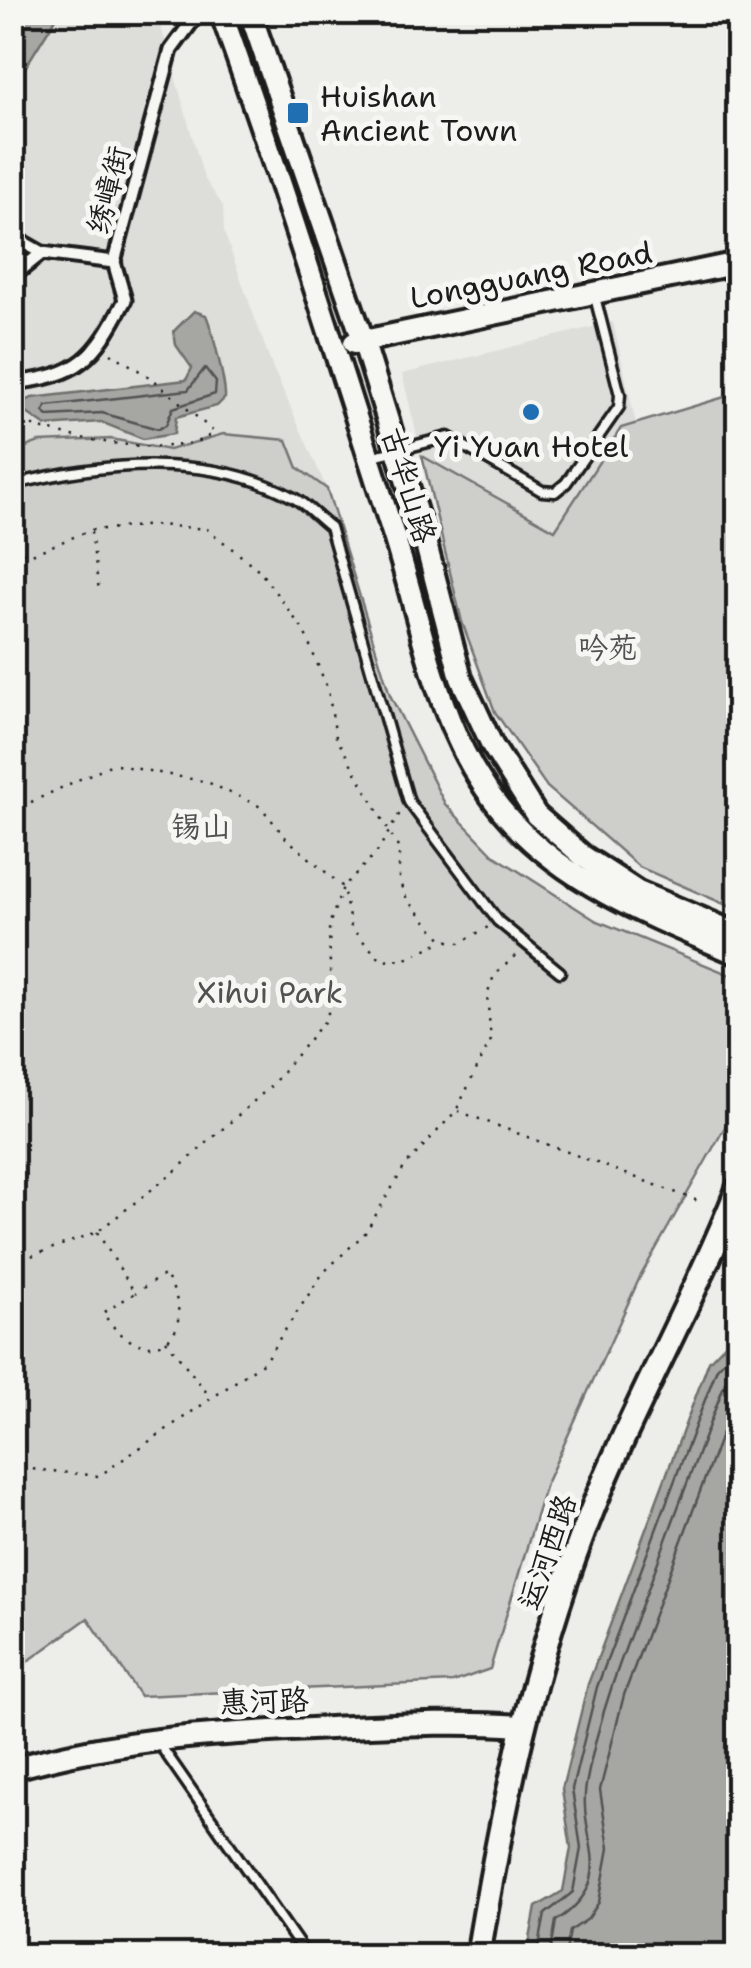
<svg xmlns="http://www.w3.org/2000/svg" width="751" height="1968" viewBox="0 0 751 1968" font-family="'Shantell Sans','LXGW WenKai TC',sans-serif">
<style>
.built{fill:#ddddda}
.green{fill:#cececb;stroke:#757574;stroke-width:2.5}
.water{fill:#a6a6a3;stroke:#6f6f6d;stroke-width:2.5}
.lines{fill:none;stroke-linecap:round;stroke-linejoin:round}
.shore{stroke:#535352;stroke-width:2.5}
.service-casing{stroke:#1c1c1c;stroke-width:15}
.pedestrian-casing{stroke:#1c1c1c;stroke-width:19}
.secondary-casing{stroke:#1c1c1c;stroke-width:28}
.primary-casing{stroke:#1c1c1c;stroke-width:30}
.path{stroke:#1c1c1c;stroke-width:2.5;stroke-dasharray:2.5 8;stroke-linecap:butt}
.service{stroke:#f6f6f2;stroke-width:8}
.pedestrian{stroke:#f6f6f2;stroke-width:11}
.secondary{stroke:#f6f6f2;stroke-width:20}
.primary{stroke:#f6f6f2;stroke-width:22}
.poi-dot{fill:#1f6fb2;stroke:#f6f6f2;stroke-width:4}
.labels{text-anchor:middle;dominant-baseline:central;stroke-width:10;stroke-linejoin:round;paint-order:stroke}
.poi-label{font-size:30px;fill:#1c1c1c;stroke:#f6f6f2;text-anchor:start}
.street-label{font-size:30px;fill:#1c1c1c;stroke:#f6f6f2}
.park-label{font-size:30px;fill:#515151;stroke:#f6f6f2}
</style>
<rect width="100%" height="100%" fill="#edede9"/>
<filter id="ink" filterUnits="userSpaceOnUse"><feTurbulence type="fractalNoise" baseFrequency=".01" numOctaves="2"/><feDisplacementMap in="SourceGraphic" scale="20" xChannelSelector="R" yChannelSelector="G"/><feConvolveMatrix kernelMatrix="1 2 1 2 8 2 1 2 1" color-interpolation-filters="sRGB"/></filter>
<g filter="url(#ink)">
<!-- built -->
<path class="built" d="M13 13H157L204 178 223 206 224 232 272 366 327 489 276 452 215 449 13 474Z
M613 322 636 424 621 428 555 530 422 456 402 374Z"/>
<!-- green -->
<path class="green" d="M738 393V910L639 867 547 787 495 712 462 622 422 456 555 530 621 428Z
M223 434 287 440 298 468 327 489 390 695 445 804 495 856 595 920 738 978V1104L640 1277 546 1484 490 1669 453 1682 140 1696 88 1618 13 1672V452L39 442 111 439 169 450Z"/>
<!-- water -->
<path class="water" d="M14 13H59L13 87 12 19Z
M194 311 206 315C212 329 226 384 225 398L217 406 176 417 174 434 143 439 101 422 46 426 24 411V402L32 398 186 380 192 368 176 345 174 331Z
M738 1331V1955H527L536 1907 563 1891 571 1848 562 1789 588 1684 709 1361Z"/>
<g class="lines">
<!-- shore -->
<path class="shore" d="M205 368 216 382 215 394 173 408 166 425 158 429 102 413 48 416 43 412 47 406 188 390Z
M537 1956 545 1914 573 1892 581 1848 572 1789 597 1687 717 1368 738 1346
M550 1956 556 1921C622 1878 577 1839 586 1785 598 1717 623 1653 648 1589 674 1517 701 1446 728 1375L738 1363
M565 1956 570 1931 588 1919 599 1902 609 1848 600 1790 624 1695 738 1390"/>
<defs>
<path id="service" d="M370 457 448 437 542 491 555 492 566 483 619 407 620 395 594 293
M12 485C101 462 211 452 294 498 307 505 318 518 330 527L409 802 498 921 560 972
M158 1742 304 1952 474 1951"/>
<path id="pedestrian" d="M12 236 42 253 114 262
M12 277 42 253
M12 383C80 376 95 358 125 300L114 262 171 50 199 12"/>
<path id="secondary" d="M221 12C283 184 337 357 392 530 425 631 437 741 512 822 573 888 657 919 738 954
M250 12 363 340 426 544 461 678 492 745 536 815 583 856 638 892 738 934
M354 343 738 263
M12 1769C118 1738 221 1733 330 1728 394 1725 457 1721 521 1726"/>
<path id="primary" d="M478 1956C505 1793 539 1632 605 1479 647 1381 699 1288 738 1189"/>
</defs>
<!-- service casing -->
<use href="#service" class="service-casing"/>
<!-- pedestrian casing -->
<use href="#pedestrian" class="pedestrian-casing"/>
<!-- secondary casing -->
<use href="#secondary" class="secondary-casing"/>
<!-- primary casing -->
<use href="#primary" class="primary-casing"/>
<!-- path -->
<path class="path" d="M12 419C54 435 179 464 214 432L154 380 111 353
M91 532 99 591
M12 551 32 554 91 530 157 525 207 529 259 570 304 631 328 690 336 737 399 849V881L407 899 443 940 460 943 488 927
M12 811 112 764 207 782 261 807 286 838 343 887 351 928 382 961 406 959 442 941
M458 1111 701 1202
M97 1232 135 1293 103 1313C144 1377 206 1339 165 1274L135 1293
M12 1263 97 1232 173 1173 271 1086 324 1022 331 1006 329 925 343 887 377 852 400 813
M166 1340 210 1397
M12 1467 99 1476 264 1362 323 1273 365 1233 405 1166 456 1111 491 1040 487 994 494 976 518 953"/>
<!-- service -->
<use href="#service" class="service"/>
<!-- pedestrian -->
<use href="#pedestrian" class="pedestrian"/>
<!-- secondary -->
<use href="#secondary" class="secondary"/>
<!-- primary -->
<use href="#primary" class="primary"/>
</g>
</g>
<!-- markers -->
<g class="poi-dot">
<rect x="286" y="101" width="24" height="24" rx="5"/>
<circle cx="531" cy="412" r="10"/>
</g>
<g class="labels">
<!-- poi labels -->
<g class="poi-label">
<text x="320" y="96">Huishan<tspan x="320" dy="34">Ancient Town</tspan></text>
<text x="531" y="446" text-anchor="middle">Yi Yuan Hotel</text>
</g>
<!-- street labels -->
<g class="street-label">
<text transform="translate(108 190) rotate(-75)">绣嶂街</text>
<text transform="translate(531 275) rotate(-11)">Longguang Road</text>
<text transform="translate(409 485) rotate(73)">古华山路</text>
<text transform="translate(547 1552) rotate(-71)">运河西路</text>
<text transform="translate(264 1701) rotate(-2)">惠河路</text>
</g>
<!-- park labels -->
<g class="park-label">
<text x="608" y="647">吟苑</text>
<text x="201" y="826">锡山</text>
<text x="270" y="992">Xihui Park</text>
</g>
</g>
<!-- margin -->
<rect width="751" height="1968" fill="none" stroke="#f6f6f2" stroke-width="50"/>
<rect x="25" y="25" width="701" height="1918" fill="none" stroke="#1c1c1c" stroke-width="4" filter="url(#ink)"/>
</svg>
